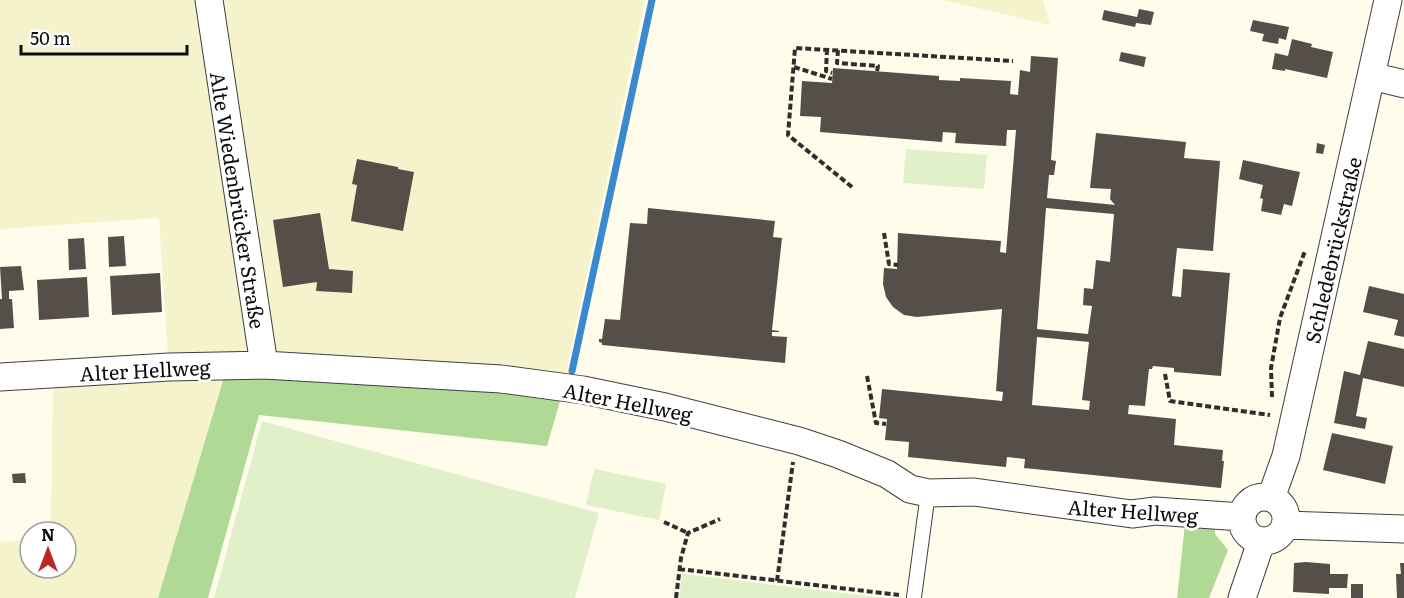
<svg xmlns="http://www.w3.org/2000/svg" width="1404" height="598" viewBox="0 0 1404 598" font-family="Literata,serif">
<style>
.farmland{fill:#f4f3cc}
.forest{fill:#b0d995}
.pitch{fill:#e0f0c8}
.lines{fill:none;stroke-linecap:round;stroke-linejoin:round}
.stream{stroke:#3889cd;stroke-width:7}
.building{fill:#554e49;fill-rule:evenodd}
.lane-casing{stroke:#3f3f3f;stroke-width:16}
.street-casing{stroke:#3f3f3f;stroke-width:29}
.path{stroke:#2e2e2e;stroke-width:4;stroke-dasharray:6 3;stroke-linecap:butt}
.lane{stroke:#fff;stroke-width:14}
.street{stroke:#fff;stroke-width:27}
.labels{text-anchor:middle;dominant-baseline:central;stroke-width:6;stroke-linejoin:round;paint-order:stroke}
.street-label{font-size:20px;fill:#0c0c0c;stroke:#fff}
</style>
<rect width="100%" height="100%" fill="#fffcec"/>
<!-- farmland -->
<path class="farmland" d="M0 0H199L251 343 244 351 168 356 159 218 0 229Z
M220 0H645L565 377 276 353Z
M942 0H1043L1050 25Z
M225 374 158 598H0V542L30 540V568H66V532H51L53 382Z"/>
<!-- forest -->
<path class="forest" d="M271 372 561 398 547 446 259 415 208 598H158L225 374Z
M1185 524 1215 525V534L1228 550 1209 598H1177Z"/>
<!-- pitch -->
<path class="pitch" d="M906 149 987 155 984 189 903 183Z
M262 421 599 513 575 598H214Z
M594 469 666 484 659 520 586 505Z
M682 574 884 598H679Z"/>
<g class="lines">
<!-- stream -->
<path class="stream" d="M572 371 652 0"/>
</g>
<!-- building -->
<path class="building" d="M1139 9 1154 12 1151 25 1136 23 1135 27 1102 20 1104 10 1137 17Z
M1253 20 1289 27 1286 40 1279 38 1278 44 1262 41 1264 34 1250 31Z
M1292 39 1312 44 1311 47 1333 52 1327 78 1285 69V71L1272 69 1275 53 1288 56Z
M1121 52 1146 57 1144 67 1119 61Z
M1031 56 1058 58 1051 160 1056 161 1054 175H1049L1047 198 1115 205 1110 199 1111 189 1090 188 1096 133 1186 142 1184 158 1220 161 1213 251 1177 248 1172 296 1181 297 1183 269 1230 273 1221 376 1174 372V368L1153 366 1152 369H1149L1145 406 1129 405 1128 414 1176 419 1174 445 1223 450 1222 461H1224L1221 488 1024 468 1025 459 1007 457 1006 467 908 457 909 442 885 440 887 419 879 418 882 389 1002 401 1003 392 996 391 1002 309 917 317 904 315 893 307 886 297 883 284 884 268 897 269 898 233 1001 241 1000 252 1006 253 1016 130H1007L1006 146 955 143 956 133 943 132 942 142 820 132 821 117 800 116 802 81 832 83 833 68 939 76V80L960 81V78L1011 81 1010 94 1018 95 1020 70 1030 72ZM1046 208 1114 214 1110 262 1096 260 1093 289 1084 288 1083 305 1092 306 1088 334 1037 329ZM1037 337 1089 342 1082 400 1090 401 1089 410 1032 405Z
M1317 143 1325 145 1323 154 1316 153Z
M357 159 398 167V169L414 172 403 231 351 221 357 185 352 184Z
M1243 160 1300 172 1292 206 1284 204 1281 215 1261 211 1263 199 1260 198 1263 185 1239 179Z
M648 208 775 221 773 237 782 238 772 330 779 331V332H772V336L787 337 785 363 602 345V343L599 342V339H602L605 319 620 320 630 223 647 224Z
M320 213 329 269 353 271 352 293 316 291 317 282 283 287 273 220Z
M124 236 126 266 109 267 108 237Z
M84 238 86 269 69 270 68 239Z
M21 266 24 290 9 291V299H12L14 328 0 329V299H2L0 267Z
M160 273 162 312 112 315 110 276Z
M87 277 89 317 39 320 37 280Z
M1369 286 1404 294V337L1394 335 1398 320 1363 312Z
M1368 341 1404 349V387L1363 378 1356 416 1367 418 1365 429 1334 423 1344 371 1360 375Z
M1332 433 1393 446 1385 484 1323 470Z
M25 473 26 483H13L12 474Z
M1306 562 1330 564V574H1348L1347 588H1329V594L1293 592 1294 563Z
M1400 563H1404V598H1397L1396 574H1401Z
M1351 584H1363V598H1351Z"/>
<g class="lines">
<defs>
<path id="lane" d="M914 597 928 493"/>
<path id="street" d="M209 0 264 365
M1371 76 1404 84
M0 377 169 367 264 365 501 379 583 390 665 407 799 441 838 454 887 474 910 489 928 493 974 492 1132 514 1155 511 1242 517
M1242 519a22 22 0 1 1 44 0a22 22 0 1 1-44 0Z
M1271 498 1286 456 1388 0
M1285 525 1404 529
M1242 598 1261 542"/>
</defs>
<!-- lane casing -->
<use href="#lane" class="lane-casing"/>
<!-- street casing -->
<use href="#street" class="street-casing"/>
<!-- path -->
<path class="path" d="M827 49 826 71 832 73
M838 50 837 63 878 66 877 71
M794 67 832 79
M852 187 788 135 795 48 1013 61
M884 233 889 264 898 265
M1165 374 1170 401 1270 415
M867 376 876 423 886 424
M1272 397 1271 368 1280 318 1305 251
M664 522 688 533
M679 569 899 595
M777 581 793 462
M676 598 681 558 688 533 720 519"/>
<!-- lane -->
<use href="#lane" class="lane"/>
<!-- street -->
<use href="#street" class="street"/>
</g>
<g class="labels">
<!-- street labels -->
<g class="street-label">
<text transform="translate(239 200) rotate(81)">Alte Wiedenbrücker Straße</text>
<text transform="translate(1332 250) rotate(-77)">Schledebrückstraße</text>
<text transform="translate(145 369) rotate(-3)">Alter Hellweg</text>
<text transform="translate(628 401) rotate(11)">Alter Hellweg</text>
<text transform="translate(1133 510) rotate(4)">Alter Hellweg</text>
</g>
</g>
<!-- north arrow -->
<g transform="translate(48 550)"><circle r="28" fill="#ffffff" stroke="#9e9e9e" stroke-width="1.5"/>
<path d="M0-4.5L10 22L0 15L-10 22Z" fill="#bc2625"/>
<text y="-9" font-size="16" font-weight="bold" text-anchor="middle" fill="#0c0c0c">N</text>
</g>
<!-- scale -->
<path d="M21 45v9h166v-9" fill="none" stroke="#0c0c0c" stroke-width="3"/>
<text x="30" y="45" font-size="18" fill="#0c0c0c" stroke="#ffffff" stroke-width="4.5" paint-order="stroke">50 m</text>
</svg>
